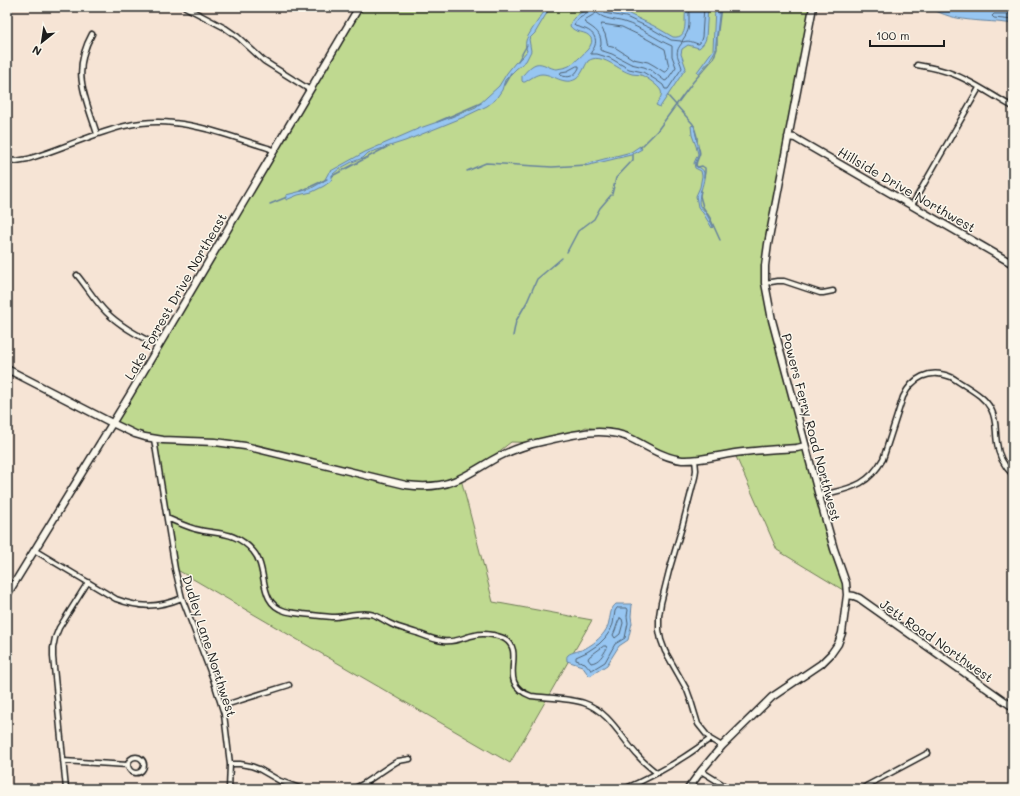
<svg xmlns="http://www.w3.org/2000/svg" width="1020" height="796" viewBox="0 0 1020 796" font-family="Mali,sans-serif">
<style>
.green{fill:#bfd990;stroke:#6e7a56}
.water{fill:#97c6f2;stroke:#66829c}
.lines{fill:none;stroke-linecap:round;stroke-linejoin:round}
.shore{stroke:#4d6072;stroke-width:1}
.stream{stroke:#66829c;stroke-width:1.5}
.street-casing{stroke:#1c1c1c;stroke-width:7}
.secondary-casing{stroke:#1c1c1c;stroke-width:9}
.street{stroke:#fbf7ec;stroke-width:4}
.secondary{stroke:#fbf7ec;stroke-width:6}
.labels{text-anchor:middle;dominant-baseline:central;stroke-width:3;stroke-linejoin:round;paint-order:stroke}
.street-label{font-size:13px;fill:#1c1c1c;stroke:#fbf7ec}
</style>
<rect width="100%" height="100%" fill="#f6e4d5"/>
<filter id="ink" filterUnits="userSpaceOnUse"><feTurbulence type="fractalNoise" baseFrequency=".025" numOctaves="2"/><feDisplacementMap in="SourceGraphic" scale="8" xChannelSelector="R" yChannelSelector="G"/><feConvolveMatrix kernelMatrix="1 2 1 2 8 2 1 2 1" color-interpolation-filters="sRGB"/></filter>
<g filter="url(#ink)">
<!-- green -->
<path class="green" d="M358 7H815L767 248V281L772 328 848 593 777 550 734 452 695 457 670 456 655 447 621 434 586 427 552 443 511 442 469 475 461 479 493 602 592 620 510 763 174 568 156 440 111 427Z"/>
<!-- water -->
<path class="water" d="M548 7H552L548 11 535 33 529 39 531 51 526 61 516 69 505 80 502 90 495 100 487 106 464 117 405 141 368 153 363 158 352 162 339 169 333 174 331 181 324 186 312 192 298 195 286 200V195L310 189 324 181 329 172 365 152 420 128 449 118 476 107 499 86 507 73 515 63 522 57 527 51C526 48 525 44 526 41 526 37 545 10 548 7Z
M591 7H602L610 10 627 13 654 26 673 37C690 39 683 18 686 10L691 7H708L706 38C705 42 703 45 699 48L688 45 682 49 681 54 686 68 660 107 656 105C658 101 663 96 661 91 659 86 646 77 641 75 637 74 633 75 629 73 617 69 601 52 588 61 584 67 582 75 576 79 564 86 553 74 542 74 536 74 530 79 525 82H523L522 81V76C526 72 530 66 536 64 543 62 550 69 557 69 561 68 565 68 569 66 574 63 590 49 591 44 592 42 592 40 591 38 586 30 575 34 570 26 571 16 583 12 591 7Z
M715 7H720L715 51 709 61 699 73 697 72 713 50Z
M929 7H960L975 10H1012L1013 24C984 19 956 24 929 7Z
M694 125 699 150V155L695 164 697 167C714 170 695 195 700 206 701 208 704 210 706 213 708 217 711 222 713 227L712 228 703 213 698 207 696 196 700 187 702 176 701 171 695 168 694 163 698 154 696 146 692 135 691 126Z
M640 146 642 149 631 155 585 166V164L631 152Z
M616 604H631L632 605 631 616 632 623 628 640 619 646 607 665 590 676 587 673 582 666 567 661C567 658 566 657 568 655 571 652 581 651 586 648 589 646 593 644 596 641 602 636 608 629 609 621 611 614 610 609 616 604Z"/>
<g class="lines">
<!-- shore -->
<path class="shore" d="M592 7 590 12C585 15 577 18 574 25L575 26C578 27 582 28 585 29 596 33 599 43 591 52V54H597L610 58 629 69 643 72 656 80 663 85 665 89H668L682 68C679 57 673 54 682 43L681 41 671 40 652 29 626 17 609 14 604 13 602 11 601 7
M692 7 691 10 689 13C689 28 690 29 682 41L683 42C689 40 692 42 698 44L700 43 702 37 704 7
M597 13C605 20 614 19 624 22 641 27 655 39 672 46V56L676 67 667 80 665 81 651 70 644 67 631 64 612 54 600 50C600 47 601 45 601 43 601 31 592 28 584 22L585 20Z
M1013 14H994L992 16 994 18 1013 20
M602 24 622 27 647 39 665 49 669 67 666 72H664L655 66 648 62 633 59 616 48 608 46 605 34 601 27Z
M577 66H579V68C575 76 569 79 560 75L561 72 567 71Z
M619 608H627L628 610 627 616 628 623 625 638 615 644 605 662 592 670H591L585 663 576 660V657L587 652 599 644 605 638 610 631 613 624 615 611 617 608Z
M620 618 622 619 623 623 620 634 615 638 613 635C616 630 617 622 620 618Z
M604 646H606L607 648C603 655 599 662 591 663L588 659 589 657Z"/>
<!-- stream -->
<path class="stream" d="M518 61 527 45
M504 85 511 73
M668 96 693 124 694 126
M437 122 481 103
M695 130 697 137V141
M698 147C703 156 696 157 696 166L698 167 702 166 705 168V172L704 177
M640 148 657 131 693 82 713 59 717 49V38L721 7
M467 171 486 163 552 167 586 165
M332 176 387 147
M701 190 700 196 703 207 710 218 720 240
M301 191 327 179
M270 204 287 197
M567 252 578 231 594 219 600 208 612 194 616 178 633 160V153
M513 336 516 321 527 302 537 279 555 264 562 258"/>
<defs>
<path id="street" d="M185 7 225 28 238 37 264 61 310 90
M92 34C71 72 85 96 97 134
M917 65C929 67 941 69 953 74 974 82 993 96 1013 107
M7 160 16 161 28 159C41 155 55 150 68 145 103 132 135 118 174 123 205 126 238 139 268 148L274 151
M912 205 979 88
M77 275C87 287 95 301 106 312 121 327 140 337 159 346
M765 283 777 281H784L820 293H823L833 291
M154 439 175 569 182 598 213 679 224 714 230 764 229 789
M695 459 696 470 695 477 682 527 669 571 661 603 659 616V630L661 640 665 651 687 690 691 701 698 724 710 739 722 746
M819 496C848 488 867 488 883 459L903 397C912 378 929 368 951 377 955 379 960 383 964 385 975 392 985 398 991 409 997 420 995 431 997 443 998 455 1004 466 1013 475
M167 518C176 522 185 526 195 529 217 535 235 530 253 551 269 569 257 603 285 611 291 613 297 613 303 614 314 615 325 617 336 617 347 616 359 612 370 614 378 615 384 621 391 624 399 628 408 630 417 633 425 636 434 640 443 641 455 643 464 637 475 635 482 633 487 634 493 635 497 636 502 637 505 639 527 653 495 683 531 696 547 698 569 698 584 703 609 711 622 739 639 757 644 763 651 768 657 773
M34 550 116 599C140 608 158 608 182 598
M222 706 289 685
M128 765a8 8 0 1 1 16 0a8 8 0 1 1-16 0Z
M63 761 128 765
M230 764H240L251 766 259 769 280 781 302 789
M701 771 730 789
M66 789 53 657V648L55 638 59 628 88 582
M353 789 363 784 393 764 398 761 410 759
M624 789C655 776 683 759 710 739
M862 789 868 785 928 753"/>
<path id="secondary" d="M788 137 795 138 800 141 1013 264
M7 369 112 423 135 434 145 437 163 440 215 442 245 446 406 485C422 487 439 487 454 481 470 475 484 464 500 456 514 449 530 444 545 441 574 434 605 426 632 439 648 447 664 458 682 460 702 461 723 454 743 452 761 450 779 449 797 448L805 446
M7 595 129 396 359 7
M847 595 854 596 859 598 1013 707
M688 789 701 771 722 746 772 697 821 664 831 654 838 644 842 633 847 595 846 583 834 549 819 496 772 320 765 283V266L768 244 813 7"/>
</defs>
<!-- street casing -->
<use href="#street" class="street-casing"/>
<!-- secondary casing -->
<use href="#secondary" class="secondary-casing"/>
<!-- street -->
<use href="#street" class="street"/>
<!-- secondary -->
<use href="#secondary" class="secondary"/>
</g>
</g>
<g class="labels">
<!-- street labels -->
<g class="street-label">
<text transform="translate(907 189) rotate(30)">Hillside Drive Northwest</text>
<text transform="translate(175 296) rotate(-60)">Lake Forrest Drive Northeast</text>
<text transform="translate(812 427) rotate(75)">Powers Ferry Road Northwest</text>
<text transform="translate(937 640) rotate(35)">Jett Road Northwest</text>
<text transform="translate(210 646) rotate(72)">Dudley Lane Northwest</text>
</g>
</g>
<!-- margin -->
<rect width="1020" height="796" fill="none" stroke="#fbf7ec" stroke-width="24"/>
<rect x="12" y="12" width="996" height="772" fill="none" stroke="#1c1c1c" stroke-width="1.5" filter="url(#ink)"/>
<!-- north arrow -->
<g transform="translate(42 42) rotate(210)" stroke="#fbf7ec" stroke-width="3" paint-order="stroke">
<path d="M0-3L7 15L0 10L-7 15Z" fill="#1c1c1c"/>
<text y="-6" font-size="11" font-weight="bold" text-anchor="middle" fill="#1c1c1c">N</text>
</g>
<!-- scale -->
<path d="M870 40v6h74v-6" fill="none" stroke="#1c1c1c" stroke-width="2"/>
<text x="876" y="40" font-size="12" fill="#1c1c1c" stroke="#fbf7ec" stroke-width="3" paint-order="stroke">100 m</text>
</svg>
